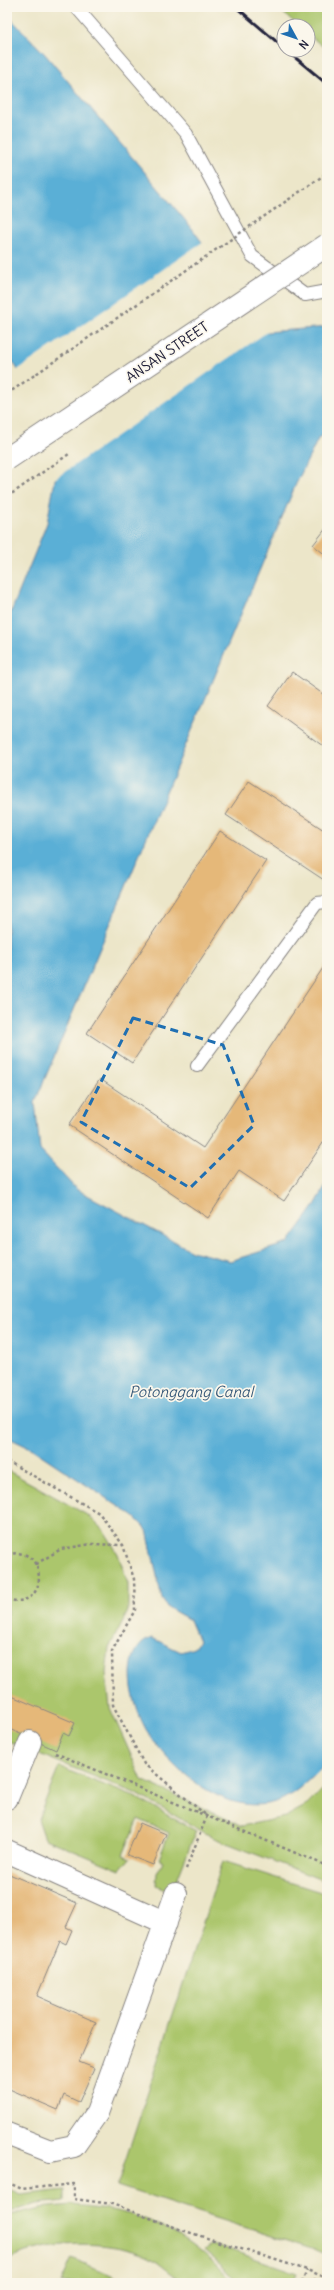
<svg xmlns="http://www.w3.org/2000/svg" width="334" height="2290" viewBox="0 0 334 2290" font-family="Delius,sans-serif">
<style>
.green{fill:#abc66c;stroke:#667454}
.water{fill:#5aafd6;stroke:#3e6888}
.pier{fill:#ece6c9}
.building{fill:#e5b879}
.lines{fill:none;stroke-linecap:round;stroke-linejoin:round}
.lane-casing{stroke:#878482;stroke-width:14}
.street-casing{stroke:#878482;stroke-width:24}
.path{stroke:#878482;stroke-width:2.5;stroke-dasharray:3 3;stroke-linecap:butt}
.lane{stroke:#fff;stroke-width:12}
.street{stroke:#fff;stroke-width:22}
.rail{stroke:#22223b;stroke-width:3}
.primary-bridge-casing{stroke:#878482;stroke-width:24;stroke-linecap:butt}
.path-bridge{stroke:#878482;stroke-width:2.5;stroke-dasharray:3 3;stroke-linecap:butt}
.primary-bridge{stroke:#fff;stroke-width:22}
.marked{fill:none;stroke:#1f6fb2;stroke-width:3;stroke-dasharray:8 5;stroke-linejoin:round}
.labels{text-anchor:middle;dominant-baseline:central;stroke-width:3.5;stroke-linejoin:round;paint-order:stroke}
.street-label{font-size:14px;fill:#22223b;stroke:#fbf7ec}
.water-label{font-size:15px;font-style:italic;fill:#385a79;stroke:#fbf7ec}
</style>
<rect width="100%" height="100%" fill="#fbf7ec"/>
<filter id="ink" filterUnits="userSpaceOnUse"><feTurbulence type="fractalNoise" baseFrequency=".025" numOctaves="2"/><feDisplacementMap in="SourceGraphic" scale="8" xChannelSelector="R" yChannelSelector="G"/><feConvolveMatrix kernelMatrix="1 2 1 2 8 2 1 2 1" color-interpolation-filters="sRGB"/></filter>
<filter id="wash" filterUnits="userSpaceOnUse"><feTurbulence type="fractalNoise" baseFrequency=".012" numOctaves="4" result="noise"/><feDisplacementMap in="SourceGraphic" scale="16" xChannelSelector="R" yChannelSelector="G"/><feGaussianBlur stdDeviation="0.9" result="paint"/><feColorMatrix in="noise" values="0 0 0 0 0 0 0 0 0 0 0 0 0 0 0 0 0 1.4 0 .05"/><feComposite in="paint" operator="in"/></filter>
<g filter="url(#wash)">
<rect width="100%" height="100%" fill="#ece6c9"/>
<!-- green -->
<path class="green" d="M276 7H323L327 9V50L308 34V26H299Z
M7 1470 89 1516 105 1532 118 1554 128 1584V1611L109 1648 106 1673 110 1708 142 1780 242 1826 285 1817 307 1805 327 1785V1882L214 1838 137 1794 7 1741Z
M59 1767 137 1798 196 1831 172 1892 156 1885 157 1873 163 1861 159 1859 169 1833 138 1819 123 1855 130 1858 120 1870 45 1839 38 1819Z
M223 1861 327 1894V2254L117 2186Z
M7 2189 20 2195 65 2190V2201L37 2204 7 2213Z
M73 2205C139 2210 190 2230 232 2283 222 2283 196 2286 187 2283 173 2277 162 2264 149 2257 111 2239 44 2240 7 2260V2216L40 2208Z
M211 2244 216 2245 297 2273 293 2283H237L223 2267 204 2250Z
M72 2258 130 2283H61Z"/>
<!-- water -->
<path class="water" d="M7 15 44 53 191 227 267 332 327 327V435L319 437 296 484 35 1102 40 1150 76 1189 192 1251 230 1261 288 1243 314 1207 327 1184V1762C314 1775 299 1791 283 1799 232 1822 175 1773 149 1734 133 1711 117 1649 152 1638L181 1652 194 1648 199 1641 190 1620 167 1607 162 1599 147 1530 133 1516 32 1449 7 1437V622L47 523 62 442 7 352Z"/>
<!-- pier -->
<path class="pier" d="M204 241 270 330 53 480 60 442 16 371Z"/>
<g id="blocks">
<!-- building -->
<path class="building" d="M327 527V556L313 545Z
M292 672 327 697V749L268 706Z
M249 781 327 832V882L226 815Z
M220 831 266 861 132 1063 87 1033Z
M327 962V1137L284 1201 239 1171 208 1218 69 1125 100 1079 203 1148Z
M7 1694 75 1723 69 1736 63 1733 56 1750 7 1728Z
M140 1823 166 1834 153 1865 127 1855Z
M7 1873 77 1903 66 1927 72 1930 66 1944 60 1941 37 1996 96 2022 79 2062 94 2068 79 2102 64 2095 58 2110 7 2088Z
M315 2279 324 2283H313Z"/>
</g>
</g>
<g filter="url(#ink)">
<use href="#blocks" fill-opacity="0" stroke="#878482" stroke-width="1"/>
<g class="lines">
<defs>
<path id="lane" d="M76 7 186 134 252 256 305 295 327 291
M197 1066 317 903 327 902"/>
<path id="street" d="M7 1798 30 1742
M7 1851 166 1923
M7 2134 50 2151 74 2146 97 2113 176 1894"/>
</defs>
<!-- lane casing -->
<use href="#lane" class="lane-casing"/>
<!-- street casing -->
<use href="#street" class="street-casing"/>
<!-- path -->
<path class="path" d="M7 1461 99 1513 123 1545 134 1579 135 1610 112 1651 113 1705 144 1764 207 1816 186 1869
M7 1555C48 1541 51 1613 7 1599
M36 1564 61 1549 92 1544 122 1545
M55 1753 327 1866
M7 2182 22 2189 74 2184V2199L112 2204 182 2230 307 2270 327 2278
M302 2283 307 2270"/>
<!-- lane -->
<use href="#lane" class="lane"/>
<!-- street -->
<use href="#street" class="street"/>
<!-- rail -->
<path class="rail" d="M236 7 284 48
M286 50 327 84"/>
<defs>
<path id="primary-bridge" d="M7 459 327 245"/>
</defs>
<!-- primary-bridge casing -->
<use href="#primary-bridge" class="primary-bridge-casing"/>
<!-- path-bridge -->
<path class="path-bridge" d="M7 394 327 173
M7 497 69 454"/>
<!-- primary-bridge -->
<use href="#primary-bridge" class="primary-bridge"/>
</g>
</g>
<!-- marked area -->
<path class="marked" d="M133 1018 223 1045 254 1125 190 1188 81 1122Z"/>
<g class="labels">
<!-- street labels -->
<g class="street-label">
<text transform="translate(167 352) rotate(-34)">ANSAN STREET</text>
</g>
<!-- water labels -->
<g class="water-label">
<text x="191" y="1391">Potonggang Canal</text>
</g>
</g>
<!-- margin -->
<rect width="334" height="2290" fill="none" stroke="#fbf7ec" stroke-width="24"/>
<!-- north arrow -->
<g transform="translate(296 38) rotate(130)"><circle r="19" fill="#fbf7ec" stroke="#a4a2a5"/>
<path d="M0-3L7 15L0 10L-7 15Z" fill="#1f6fb2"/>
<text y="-6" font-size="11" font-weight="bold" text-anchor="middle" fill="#22223b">N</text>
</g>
</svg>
